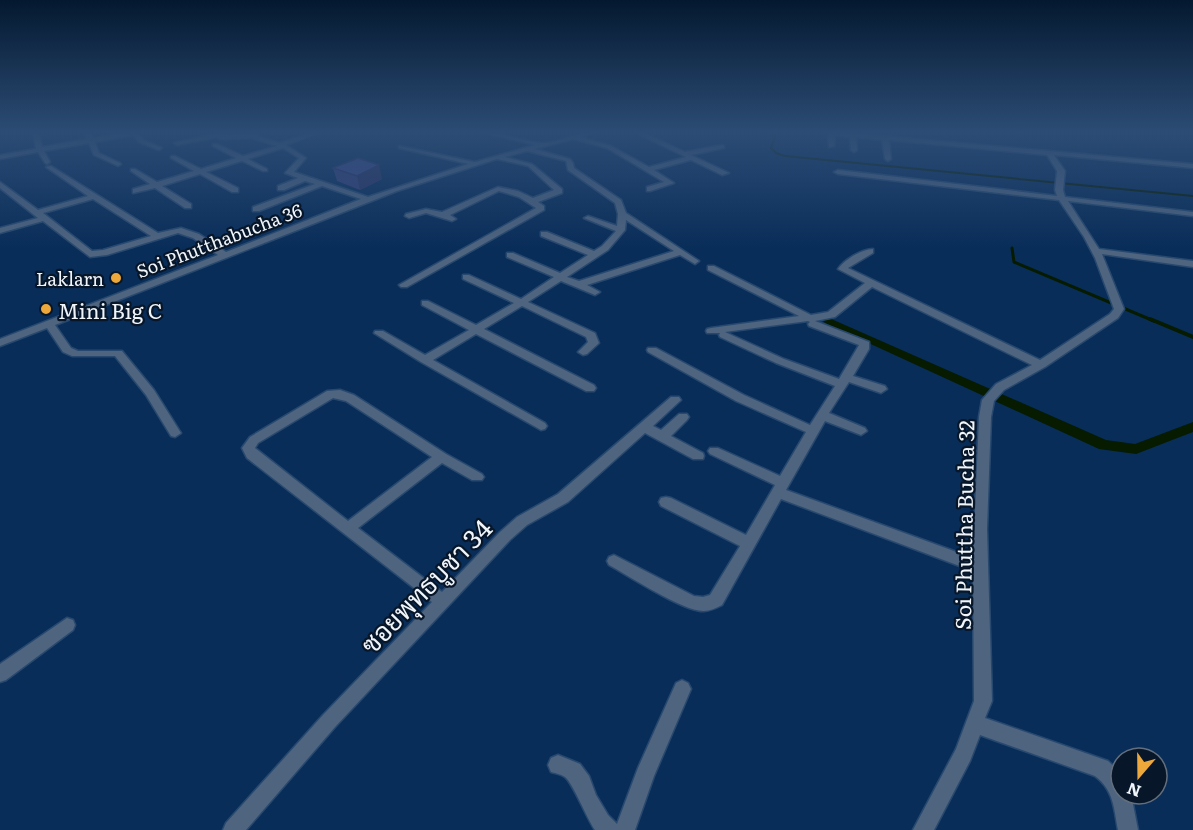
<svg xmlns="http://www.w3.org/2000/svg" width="1193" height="830" viewBox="0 0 1193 830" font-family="Literata,Sarabun,serif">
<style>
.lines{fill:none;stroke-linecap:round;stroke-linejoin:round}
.stream-far2{stroke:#061b00;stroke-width:2}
.stream-far1{stroke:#061b00;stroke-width:3}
.stream{stroke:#061b00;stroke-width:4}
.canal{fill:#061b00;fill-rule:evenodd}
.minor-casing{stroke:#28496f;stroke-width:3}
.minor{fill:#4f647f;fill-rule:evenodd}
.wall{fill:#373f79}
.shaded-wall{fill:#2d3363}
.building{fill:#40498d;stroke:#2d3363;stroke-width:1.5}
.poi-dot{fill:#eda83b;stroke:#071629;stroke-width:2}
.labels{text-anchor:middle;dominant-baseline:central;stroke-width:4.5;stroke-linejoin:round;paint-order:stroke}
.far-street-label{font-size:18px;fill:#f0f5fa;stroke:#071629}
.far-poi-label{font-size:18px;fill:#f0f5fa;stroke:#071629;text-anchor:end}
.poi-label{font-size:21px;fill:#f0f5fa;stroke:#071629;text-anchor:start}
.street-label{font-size:21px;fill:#f0f5fa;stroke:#071629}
.near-street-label{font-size:26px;fill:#f0f5fa;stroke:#071629}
</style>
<rect width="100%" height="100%" fill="#082d58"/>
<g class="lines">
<!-- stream-far2 -->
<path class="stream-far2" d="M776 133 771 148 776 153 785 156 1193 196"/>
<!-- stream-far1 -->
<path class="stream-far1" d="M1012 248 1014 262 1154 321"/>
<!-- stream -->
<path class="stream" d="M1150 319 1193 337"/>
<!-- canal -->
<path class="canal" d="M829 318 1106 440 1135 444 1193 422V432L1136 454 1099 449 825 323 823 321Z"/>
<defs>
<path id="minor" d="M33 133H39L42 147 87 139 85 133H91L93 138 124 133H138L143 140 162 148 159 150 139 142 133 135 95 142 99 153 120 163 121 164 118 166 94 155 89 143 44 151 50 162 47 164 45 163 38 152 0 159V155L36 149Z
M218 133H229L226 135 260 133 257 136 280 143 309 133H318L286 145 306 158 294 172 368 197 468 164 399 148V146L475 162 535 145 486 133C505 133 523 142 542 143 555 144 575 133 592 133L580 137 611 146 649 167 686 157 636 133H644L685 152 722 145 724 146V148L691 155 729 173 722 175 691 160 654 170 674 183 650 191H647V187L664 182 607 148 573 139 535 149 570 159 573 163 574 168 621 200 626 213 699 261 695 264 680 255 587 285 600 292 595 295 561 281 528 302 595 333 599 343 587 354 583 355 578 352 588 342 586 337 522 306 484 329 594 385 596 388 594 391H586L476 334 433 360 545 423 547 426 545 429 541 430 421 362 374 333 375 331H383L425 355 469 330 422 305V301H428L476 325 514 303 463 279V275H469L521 299 554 277 507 257V253H513L560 273 588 255 541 236V232H547L594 251 602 246 616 231 584 218 588 216 617 226 618 214 615 203 568 170 566 161 527 151 505 157 532 164 562 189V193L538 202 544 206V210L407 287H401L399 285 536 208 519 197 499 191 450 215 456 219 452 221 426 213 409 218 405 216 406 214 426 209 442 212 498 187 518 191 533 198 554 190 528 166 497 159 397 191 55 325 71 348 78 351H122L154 390 179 430 181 433 175 437 171 436 146 395 115 356H72L63 352 47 328 0 346V339L218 255 193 238 178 233 107 255 90 257 43 221 0 233V228L38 218 0 188V182L38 210 88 196 46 167 51 166 158 233 181 228 199 234 226 252 361 199 322 186 259 211H253V207L315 184 305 181 284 190H278V186L298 178 285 173 299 158 283 148 248 159 267 169V171H263L242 161 206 172 238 188V192H232L200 174 162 186 191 204V208H185L155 188 133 193V189L150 184 131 171V169H135L157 182 194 171 171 158V156H175L201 169 236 158 213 146V144H217L243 156 277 146 251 138 220 139 217 137 177 145 174 143ZM93 199 151 236 103 250 92 251 43 213ZM626 220 674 251 579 281 567 277 608 250 625 230Z
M828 133H850L1193 164V168L1054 155 1065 171 1063 190 1065 197 1193 212V216L1068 201 1099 249 1193 261V267L1102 254 1124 309 1118 318 1045 367 1004 390 994 401 991 417 987 529 992 701 985 718 1108 761 1121 773V794H1131L1138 830H1118C1114 809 1114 790 1095 776L980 735 970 761 934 830H913L956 749 974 701 973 571 781 499 722 605C716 608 710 611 704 611 684 612 629 576 609 565L607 561 609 557 614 555 694 596 703 597 710 595 740 546 661 506 659 502 661 498 666 497 671 498 746 535 775 485 710 454 708 451 710 448H718L780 476 806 432 736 401 648 352 647 350 648 348H656L744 395 810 425 835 386 776 363 720 337 719 335 720 333H707L706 331 707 329 711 328 799 316 708 270V266H714L811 315 828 312 865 283 838 269C844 260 862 249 873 249V253L848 268 1040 360 1110 314 1114 309 1095 258 1084 237 1059 200 838 174 834 172 838 170 1057 196 1055 190 1057 171 1047 155 889 140 891 159 888 161 885 159 882 140 856 137 857 150 854 152 851 150 850 137 835 135 834 146 829 147ZM872 287 1032 365 996 384 982 400 979 417 973 558 786 490 825 421 861 435 867 431 865 428 829 413 849 382 881 393 887 389 885 386 853 376 869 349V342L815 321 835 317ZM808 321 810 322 808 324 809 326 859 345 839 379 784 359 725 332Z
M340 390 354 395 446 454 482 474 484 477 482 480H472L442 463 358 528 442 592 500 532 517 517 558 494 671 397H679L681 400 653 426 661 430 679 414H687L689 417 687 420 671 436 703 453 704 456 703 459H693L645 433 568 502 527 525 510 540 335 727 246 830H223L226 823 323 715 432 602 247 458 242 448 250 437 327 391ZM333 398 346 401 432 457 348 521 255 448 258 443Z
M67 618 73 620 75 625 73 630 6 680 0 682V664Z
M682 680 688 683 691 689 654 776 635 830H595C587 819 573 783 565 777 562 775 556 773 551 772L548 765 551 758 558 755 580 764 589 776 596 795 608 815 617 824 638 768 676 683Z"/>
</defs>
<!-- minor casing -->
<use href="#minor" class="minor-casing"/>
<!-- minor -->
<use href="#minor" class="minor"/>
</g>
<!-- wall -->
<path class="wall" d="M333 168 382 179 360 190 337 181Z"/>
<!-- shaded-wall -->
<path class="shaded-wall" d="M379 165 382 179 360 190 357 176Z"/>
<!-- building -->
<path class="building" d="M358 158 379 165 357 176 333 168Z"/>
<!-- sky -->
<linearGradient id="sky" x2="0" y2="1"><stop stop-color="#041930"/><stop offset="0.53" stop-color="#2c4c75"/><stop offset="1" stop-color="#2c4c75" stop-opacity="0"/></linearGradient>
<rect width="1193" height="249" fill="url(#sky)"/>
<!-- markers -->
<g class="poi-dot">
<circle cx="116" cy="278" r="6"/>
<circle cx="46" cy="309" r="6"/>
</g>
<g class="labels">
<!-- far-street labels -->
<g class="far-street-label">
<text transform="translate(219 240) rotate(-21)">Soi Phutthabucha 36</text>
</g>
<!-- far-poi labels -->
<g class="far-poi-label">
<text x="104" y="278">Laklarn</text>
</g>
<!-- poi labels -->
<g class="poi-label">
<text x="58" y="309">Mini Big C</text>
</g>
<!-- street labels -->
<g class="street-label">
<text transform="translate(963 525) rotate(-89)">Soi Phuttha Bucha 32</text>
</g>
<!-- near-street labels -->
<g class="near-street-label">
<text transform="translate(425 585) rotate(-46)">ซอยพุทธบูชา 34</text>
</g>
</g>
<!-- north arrow -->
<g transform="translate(1139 776) rotate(200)"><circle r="28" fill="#071629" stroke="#646f7d" stroke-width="1.5"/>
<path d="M0-4.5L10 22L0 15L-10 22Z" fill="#eda83b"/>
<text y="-9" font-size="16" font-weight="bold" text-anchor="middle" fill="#f0f5fa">N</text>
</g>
</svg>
